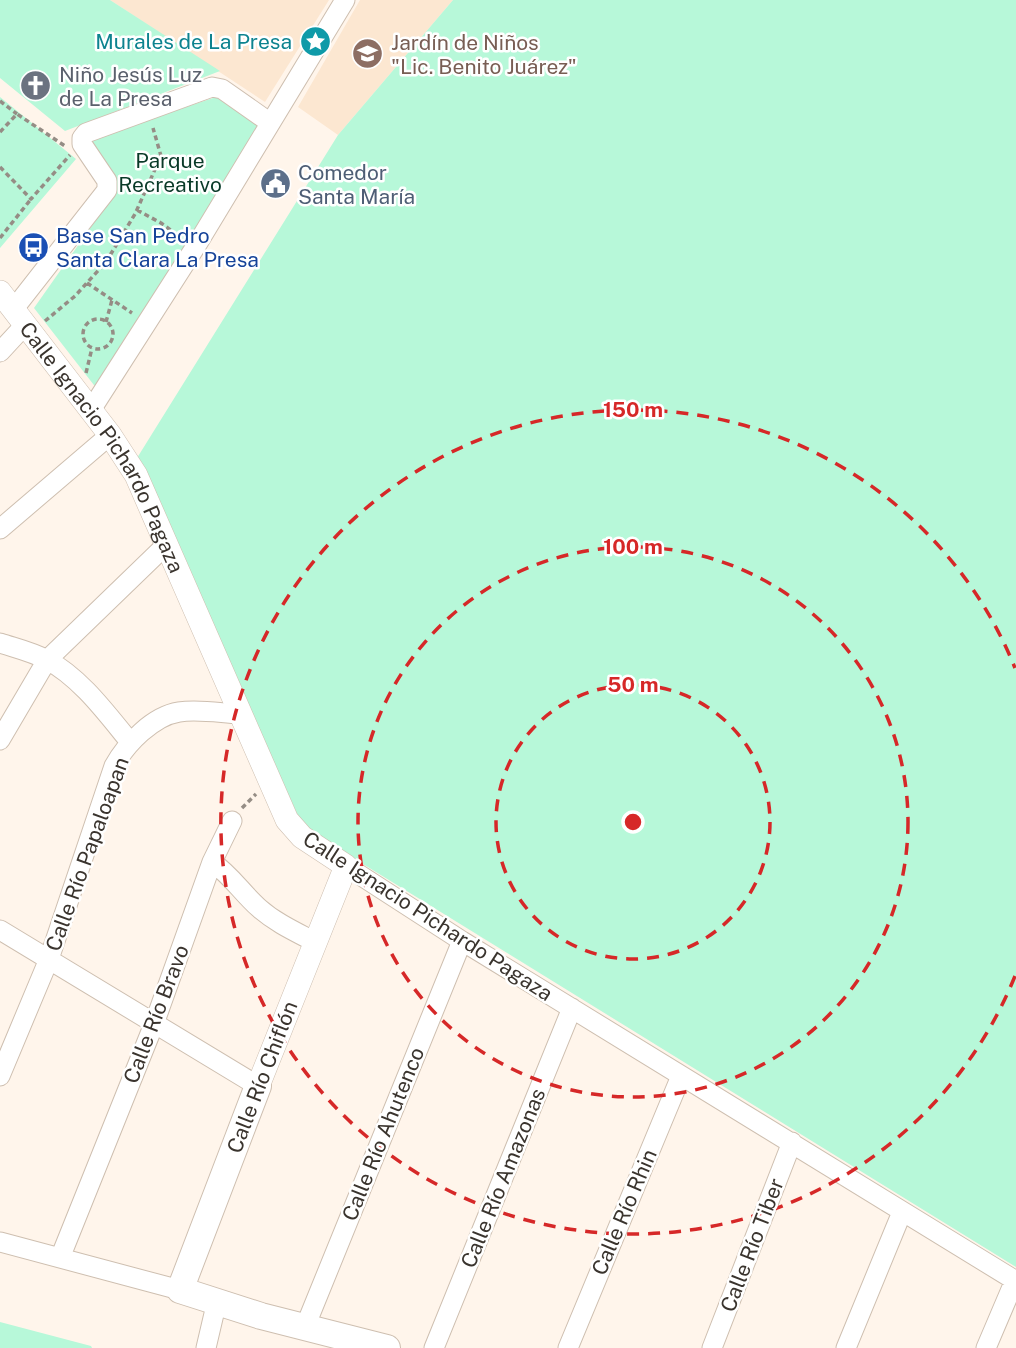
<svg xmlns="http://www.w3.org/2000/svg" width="1016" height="1348" viewBox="0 0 1016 1348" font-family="'Public Sans',sans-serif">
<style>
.built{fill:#fce7d1}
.green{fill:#b7f8d9}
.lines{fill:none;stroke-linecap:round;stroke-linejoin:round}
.minor-casing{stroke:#cebfb0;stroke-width:21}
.tertiary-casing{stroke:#cebfb0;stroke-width:24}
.secondary-casing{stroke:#cebfb0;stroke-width:28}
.path{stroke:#958d85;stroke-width:3.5;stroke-dasharray:5 3.5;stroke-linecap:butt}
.minor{stroke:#fff;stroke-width:19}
.tertiary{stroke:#fff;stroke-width:23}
.secondary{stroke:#fff;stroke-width:26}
.ring{fill:none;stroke:#d62828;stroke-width:3.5;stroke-dasharray:12 9}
.labels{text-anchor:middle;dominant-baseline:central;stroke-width:5;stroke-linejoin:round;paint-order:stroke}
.culture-label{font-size:21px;fill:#0d838f;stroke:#fff;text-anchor:end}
.education-label{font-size:21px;fill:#785e54;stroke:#fff;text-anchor:start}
.worship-label{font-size:21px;fill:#5b616d;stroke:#fff;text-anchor:start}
.park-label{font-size:21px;fill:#093a28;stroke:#fff}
.service-label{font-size:21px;fill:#4e5e75;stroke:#fff;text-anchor:start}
.transit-label{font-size:21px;fill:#164399;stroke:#fff;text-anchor:start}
.street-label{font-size:21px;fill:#3a342e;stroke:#fff}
.centre{fill:#d62828;stroke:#fff;stroke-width:3.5}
.ring-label{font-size:21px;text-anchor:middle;font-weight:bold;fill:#d62828;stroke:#fff;stroke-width:5;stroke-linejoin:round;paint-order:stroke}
</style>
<rect width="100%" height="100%" fill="#fff5eb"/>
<!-- built -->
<path class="built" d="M110 0H329L265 102Z
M360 0H453L338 135 298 107Z"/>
<!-- green -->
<path class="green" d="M0 0H110L220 71 65 131 0 78Z
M453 0H1016V1267L303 827 137 458 338 135Z
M0 97 76 159 0 248Z
M216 97 265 127 97 389 34 308 117 190 85 141Z
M0 1322 91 1346 92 1348H0Z"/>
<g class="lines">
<defs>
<path id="minor" d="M13 310 107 190V181L82 144V138L86 133 212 87 222 89 269 122
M0 352 24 326
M91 410 196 246 345 0
M0 529 110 435
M0 643C15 648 33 652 47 660 80 677 107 714 130 742
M0 740 47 660 167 544
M212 862C231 875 242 893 259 908 276 923 296 932 315 942
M346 866 462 941 1016 1281
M0 930 258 1086
M0 1076 49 959 114 766C126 744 153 716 179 712 198 709 220 713 239 714
M0 1242 180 1290
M60 1258 154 1024 212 862 232 821
M305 1327 462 941
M206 1348 217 1301
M434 1348 572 1008
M568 1348 681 1076
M712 1348 792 1142
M846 1348 902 1212
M986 1348 1015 1280"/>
<g id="tertiary">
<path id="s1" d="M0 292 110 435 136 475 287 820 302 837 346 866 258 1086"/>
</g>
<path id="secondary" d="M258 1086 180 1290 261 1316 387 1348"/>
</defs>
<!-- minor casing -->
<use href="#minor" class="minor-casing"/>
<!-- tertiary casing -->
<use href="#tertiary" class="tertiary-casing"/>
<!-- secondary casing -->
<use href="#secondary" class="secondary-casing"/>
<!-- path -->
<path class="path" d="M0 101 17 114
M0 132 17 114 65 146
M0 167 31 199 70 155
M137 210 161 223 180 237
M0 238 31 199
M87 283 132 313
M83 334a15 15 0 1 1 30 0a15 15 0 1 1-30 0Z
M45 321 75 296 106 262 135 214 161 156 153 128
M106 322 112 300
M86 373 92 348
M242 808 256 794"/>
<!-- minor -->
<use href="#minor" class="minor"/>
<!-- tertiary -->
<use href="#tertiary" class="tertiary"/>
<!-- secondary -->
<use href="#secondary" class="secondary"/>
</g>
<!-- distance rings -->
<g class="ring">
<circle cx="633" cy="822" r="137"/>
<circle cx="633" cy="822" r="275"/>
<path d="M1015 976A412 412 0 1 1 1015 668"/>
</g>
<!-- icons -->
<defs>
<symbol id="sight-disc" viewBox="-11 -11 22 22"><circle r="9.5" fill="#0f9aa8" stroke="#fff"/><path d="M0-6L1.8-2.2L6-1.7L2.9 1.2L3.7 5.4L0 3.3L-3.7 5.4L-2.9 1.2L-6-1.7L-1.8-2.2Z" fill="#fff"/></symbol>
<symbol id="school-disc" viewBox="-11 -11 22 22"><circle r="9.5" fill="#8d6e63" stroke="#fff"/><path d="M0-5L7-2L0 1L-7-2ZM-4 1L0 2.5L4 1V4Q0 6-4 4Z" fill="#fff"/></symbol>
<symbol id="church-disc" viewBox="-11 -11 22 22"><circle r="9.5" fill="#6b7280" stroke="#fff"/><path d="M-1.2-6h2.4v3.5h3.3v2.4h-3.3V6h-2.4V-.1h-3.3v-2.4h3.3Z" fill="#fff"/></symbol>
<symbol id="civic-disc" viewBox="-11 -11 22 22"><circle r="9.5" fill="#5c6f8a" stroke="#fff"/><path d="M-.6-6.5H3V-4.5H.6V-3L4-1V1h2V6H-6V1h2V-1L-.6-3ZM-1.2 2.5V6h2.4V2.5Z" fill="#fff"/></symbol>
<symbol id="bus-disc" viewBox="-11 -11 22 22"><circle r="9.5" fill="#1a4fb4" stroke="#fff"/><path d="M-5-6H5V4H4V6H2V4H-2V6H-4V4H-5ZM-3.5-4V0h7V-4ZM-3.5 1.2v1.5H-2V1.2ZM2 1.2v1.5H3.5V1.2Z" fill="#fff"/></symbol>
</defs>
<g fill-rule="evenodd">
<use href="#sight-disc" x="298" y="24" width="35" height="35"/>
<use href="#school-disc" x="350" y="36" width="35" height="35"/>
<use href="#church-disc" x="18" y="68" width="35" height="35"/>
<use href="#civic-disc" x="258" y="166" width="35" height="35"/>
<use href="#bus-disc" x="16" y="230" width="35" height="35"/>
</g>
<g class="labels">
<!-- culture labels -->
<g class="culture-label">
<text x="292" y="41">Murales de La Presa</text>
</g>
<!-- education labels -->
<g class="education-label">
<text x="391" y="42">Jardín de Niños<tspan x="391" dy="24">"Lic. Benito Juárez"</tspan></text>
</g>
<!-- worship labels -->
<g class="worship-label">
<text x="59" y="74">Niño Jesús Luz<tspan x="59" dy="24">de La Presa</tspan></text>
</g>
<!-- park labels -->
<g class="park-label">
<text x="170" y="160">Parque<tspan x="170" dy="24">Recreativo</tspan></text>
</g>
<!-- service labels -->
<g class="service-label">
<text x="298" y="172">Comedor<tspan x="298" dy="24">Santa María</tspan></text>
</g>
<!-- transit labels -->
<g class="transit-label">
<text x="56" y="235">Base San Pedro<tspan x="56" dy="24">Santa Clara La Presa</tspan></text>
</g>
<!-- street labels -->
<g class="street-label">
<text stroke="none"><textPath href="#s1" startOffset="187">Calle Ignacio Pichardo Pagaza</textPath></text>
<text transform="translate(87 854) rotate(-70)">Calle Río Papaloapan</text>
<text transform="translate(428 916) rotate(33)">Calle Ignacio Pichardo Pagaza</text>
<text transform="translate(156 1014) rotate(-69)">Calle Río Bravo</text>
<text transform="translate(262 1077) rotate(-69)">Calle Río Chiflón</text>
<text transform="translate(383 1134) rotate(-68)">Calle Río Ahutenco</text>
<text transform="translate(503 1178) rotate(-68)">Calle Río Amazonas</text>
<text transform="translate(624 1212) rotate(-67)">Calle Río Rhin</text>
<text transform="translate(752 1245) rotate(-69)">Calle Río Tiber</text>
</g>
</g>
<circle cx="633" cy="822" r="10" class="centre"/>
<g class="ring-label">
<text x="633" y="417">150 m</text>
<text x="633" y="554">100 m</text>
<text x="633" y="692">50 m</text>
</g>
</svg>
